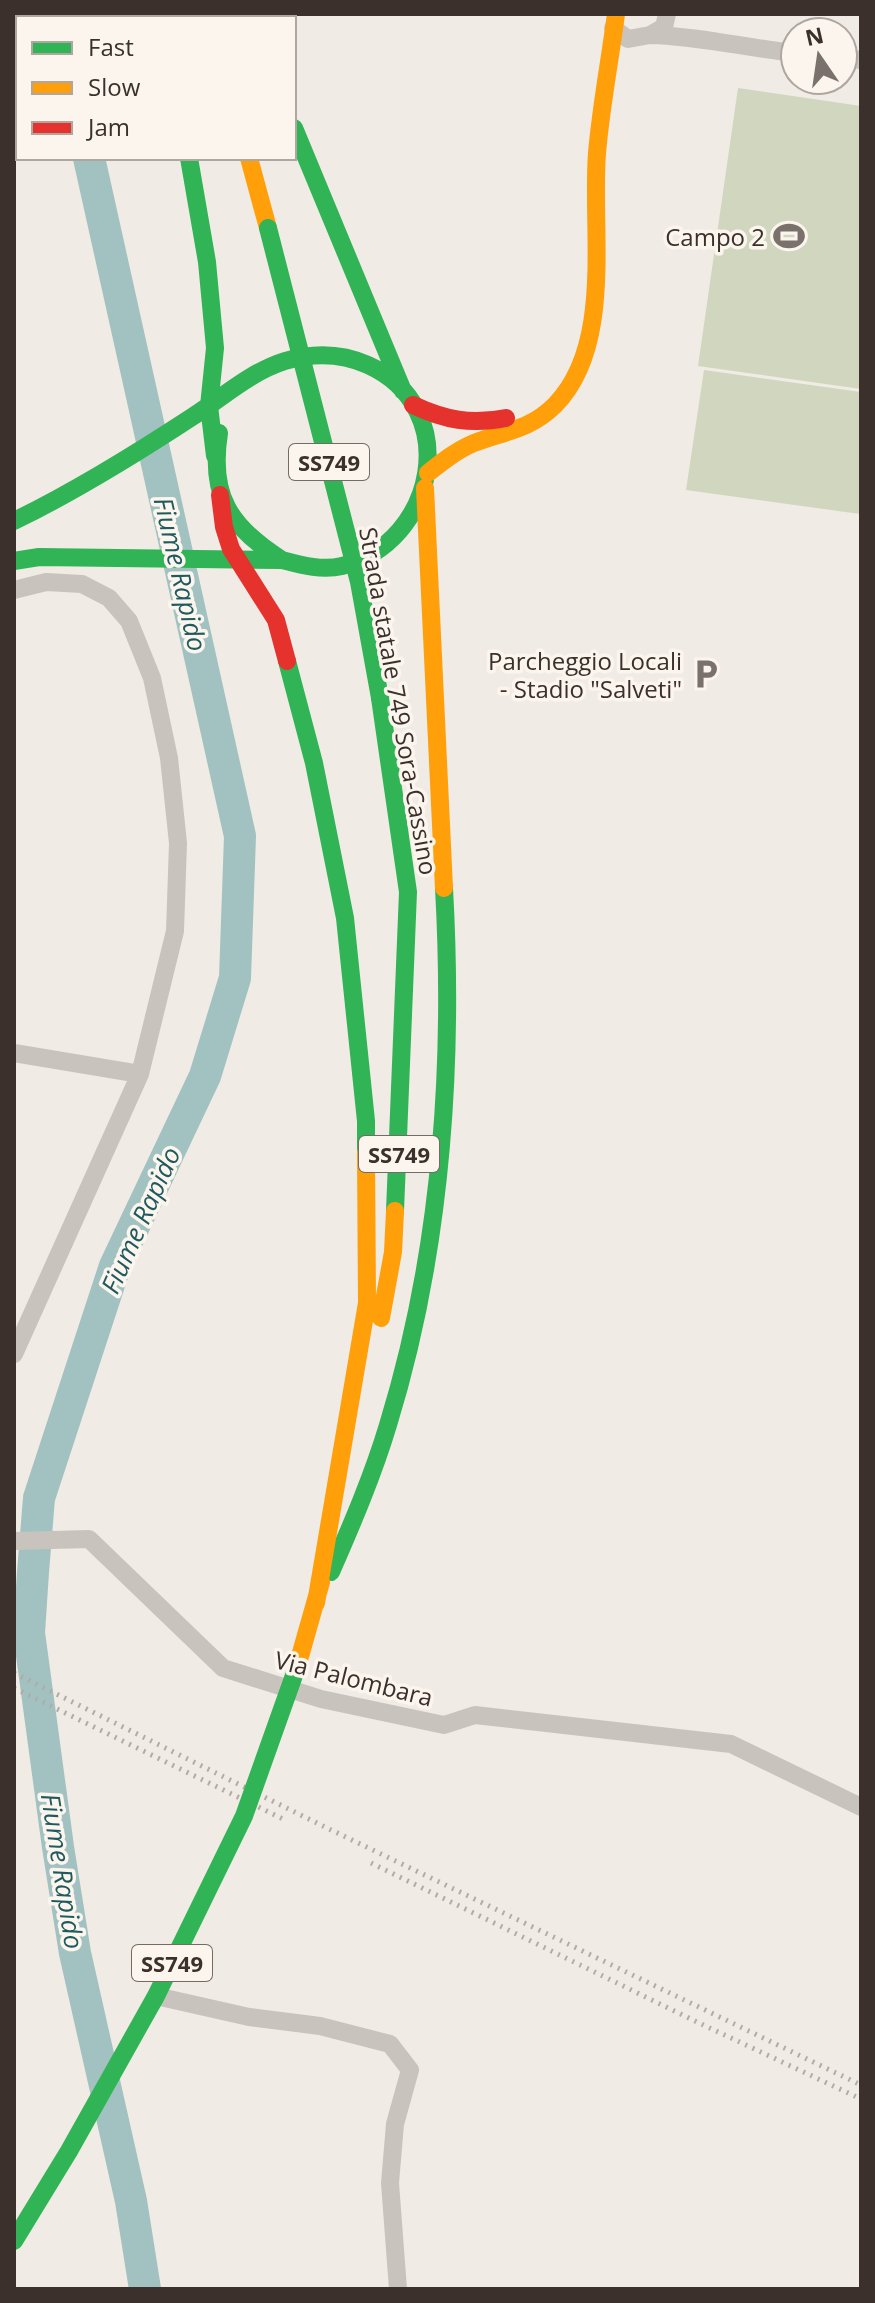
<svg xmlns="http://www.w3.org/2000/svg" width="875" height="2303" viewBox="0 0 875 2303" font-family="'Open Sans',sans-serif">
<style>
.garden{fill:#d1d6bf}
.lines{fill:none;stroke-linecap:round;stroke-linejoin:round}
.river{stroke:#a1c2c1;stroke-width:32}
.street{stroke:#c9c3be;stroke-width:18}
.fast{stroke:#30b455;stroke-width:18}
.slow{stroke:#ff9f0a;stroke-width:18}
.jam{stroke:#e5322d;stroke-width:18}
.rail{stroke:#b1aca8;stroke-width:5;stroke-dasharray:2 6;stroke-linecap:butt}
.fast-bridge{stroke:#30b455;stroke-width:18}
.labels{text-anchor:middle;dominant-baseline:central;stroke-width:7;stroke-linejoin:round;paint-order:stroke}
.shield{fill:#fbf5ee;stroke:#756b66;stroke-width:2}
.shield-label{font-size:22px;font-weight:bold;fill:#3b302b}
.poi-label{font-size:24px;fill:#3b302b;stroke:#fbf5ee;text-anchor:end}
.street-label{font-size:24px;fill:#3b302b;stroke:#fbf5ee}
.water-label{font-size:26px;font-style:italic;fill:#1f5a5e;stroke:#fbf5ee}
</style>
<rect width="100%" height="100%" fill="#f0ebe5"/>
<!-- garden -->
<path class="garden" d="M738 88 861 106V389L698 366Z
M704 370 861 392 860 514 686 490Z"/>
<g class="lines">
<!-- river -->
<path class="river" d="M56 14 57 18
M89 158 240 836 235 978 205 1076 115 1266 39 1498 33 1572 29 1633 58 1847 75 1953 131 2201 145 2289"/>
<!-- street -->
<path class="street" d="M613 28 628 39 650 35 664 27 667 14
M650 35C699 36 746 48 795 53
M843 58 861 60
M14 590 46 582 82 584 109 598 129 621 152 678 169 758 178 843 175 931 140 1074 14 1354
M14 1053 140 1074
M14 1541 89 1539 223 1668 321 1699 444 1725 475 1715 731 1744 861 1807
M156 1996 249 2017 320 2026 390 2044 410 2070 395 2124 390 2183 398 2289"/>
<!-- fast -->
<path class="fast" d="M164 14V18
M208 14 210 18
M294 128 403 391
M189 158 207 262 215 348 209 406 215 456
M219 433C209 496 230 527 282 560
M14 521C76 491 134 455 192 417 222 398 250 372 285 361 312 353 341 353 368 365 463 408 437 542 342 566 322 571 301 565 282 560L39 557 14 561
M287 661 314 763 345 918 366 1121V1153
M380 698 408 892 395 1211
M331 1572C352 1524 373 1475 388 1425 441 1253 454 1067 444 888"/>
<!-- slow -->
<path class="slow" d="M247 14 249 18
M249 158 268 228
M428 473C442 462 457 450 474 443 505 431 530 430 555 405 614 345 591 230 597 153 601 106 610 60 616 14
M425 488 444 888
M381 1318 393 1252 395 1211
M316 1603 367 1303 366 1153
M297 1667 321 1582"/>
<!-- jam -->
<path class="jam" d="M413 405C445 420 471 425 506 418
M220 495 224 527 231 549 276 620 287 661"/>
<!-- rail -->
<path class="rail" d="M14 1673 325 1827 861 2085
M14 1688 285 1820
M371 1863 697 2022 861 2099"/>
<!-- fast-bridge -->
<path class="fast-bridge" d="M268 228 359 582 380 698
M14 2241 69 2151 156 1996 244 1816 297 1667"/>
</g>
<!-- icons -->
<defs>
<symbol id="stadium-bare" viewBox="-9 -9 18 18"><path d="M0-5a6.5 5 0 1 0 0 10a6.5 5 0 1 0 0-10ZM-3.5-1.8h7v3.6h-7Z" fill="#7a716c" stroke="#fbf5ee" stroke-width="2.5" paint-order="stroke"/></symbol>
<symbol id="parking-bare" viewBox="-9 -9 18 18"><path d="M-3.5-5.5H1a3.5 3.5 0 0 1 0 7H-1V5.5H-3.5ZM-1-3.4V-.6H.8a1.4 1.4 0 0 0 0-2.8Z" fill="#7a716c" stroke="#fbf5ee" stroke-width="2.5" paint-order="stroke"/></symbol>
</defs>
<g fill-rule="evenodd">
<use href="#stadium-bare" x="767" y="214" width="44" height="44"/>
<use href="#parking-bare" x="684" y="652" width="44" height="44"/>
</g>
<g class="labels">
<!-- shield labels -->
<g class="shield">
<rect x="289" y="444" width="80" height="36" rx="6"/>
<rect x="359" y="1136" width="80" height="36" rx="6"/>
<rect x="132" y="1945" width="80" height="36" rx="6"/>
</g>
<g class="shield-label">
<text x="329" y="462">SS749</text>
<text x="399" y="1154">SS749</text>
<text x="172" y="1963">SS749</text>
</g>
<!-- poi labels -->
<g class="poi-label">
<text x="765" y="236">Campo 2</text>
<text x="682" y="660">Parcheggio Locali<tspan x="682" dy="28">- Stadio "Salveti"</tspan></text>
</g>
<!-- street labels -->
<g class="street-label">
<text transform="translate(399 701) rotate(80)">Strada statale 749 Sora-Cassino</text>
<text transform="translate(354 1678) rotate(14)">Via Palombara</text>
</g>
<!-- water labels -->
<g class="water-label">
<text transform="translate(181 574) rotate(77)">Fiume Rapido</text>
<text transform="translate(140 1220) rotate(-66)">Fiume Rapido</text>
<text transform="translate(63 1871) rotate(81)">Fiume Rapido</text>
</g>
</g>
<!-- border -->
<rect width="875" height="2303" fill="none" stroke="#3b302b" stroke-width="32"/>
<!-- legend -->
<rect x="16" y="16" width="280" height="144" fill="#fbf5ee" stroke="#aea6a0" stroke-width="2"/>
<rect x="32" y="42" width="40" height="12" fill="#30b455" stroke="#aea6a0" stroke-width="2"/>
<text x="88" y="56" font-size="24" fill="#3b302b">Fast</text>
<rect x="32" y="82" width="40" height="12" fill="#ff9f0a" stroke="#aea6a0" stroke-width="2"/>
<text x="88" y="96" font-size="24" fill="#3b302b">Slow</text>
<rect x="32" y="122" width="40" height="12" fill="#e5322d" stroke="#aea6a0" stroke-width="2"/>
<text x="88" y="136" font-size="24" fill="#3b302b">Jam</text>
<!-- north arrow -->
<g transform="translate(819 56) rotate(347)"><circle r="38" fill="#fbf5ee" stroke="#aea6a0" stroke-width="2"/>
<path d="M0-6L14 30L0 20L-14 30Z" fill="#7a716c"/>
<text y="-12" font-size="22" font-weight="bold" text-anchor="middle" fill="#3b302b">N</text>
</g>
</svg>
